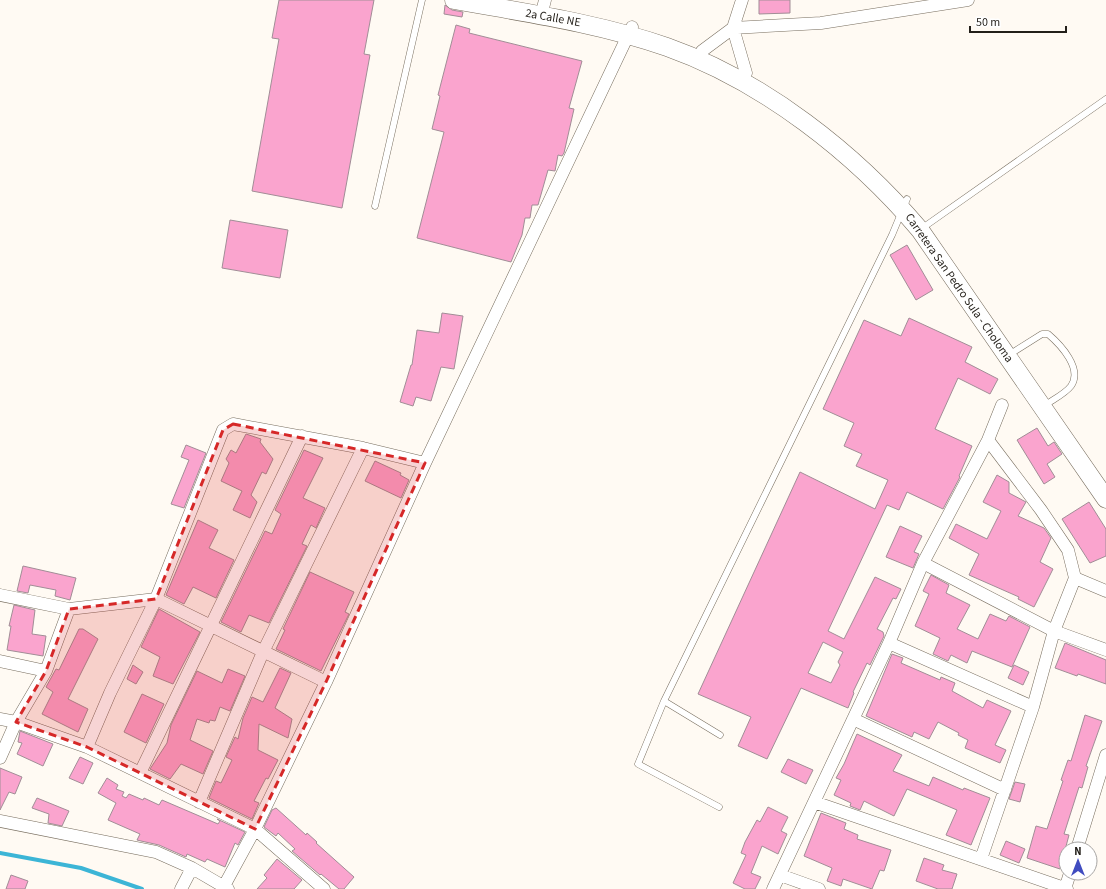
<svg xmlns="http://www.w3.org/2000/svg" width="1106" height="889" viewBox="0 0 1106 889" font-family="'Source Sans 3',sans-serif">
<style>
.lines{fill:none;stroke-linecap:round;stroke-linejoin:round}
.stream{stroke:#3cb5d6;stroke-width:4}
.building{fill:#faa4ce;stroke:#a18d96;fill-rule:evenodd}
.lane-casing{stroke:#786e5f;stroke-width:7}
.street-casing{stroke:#786e5f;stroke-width:13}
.secondary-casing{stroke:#786e5f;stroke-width:19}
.lane{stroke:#fff;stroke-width:6}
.street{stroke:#fff;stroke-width:12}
.secondary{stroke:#fff;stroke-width:18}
.marked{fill:#d62828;fill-opacity:0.2;stroke:#d62828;stroke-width:3;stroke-dasharray:8 5;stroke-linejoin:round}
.labels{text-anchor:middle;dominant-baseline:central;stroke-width:3;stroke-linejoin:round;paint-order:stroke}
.street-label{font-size:12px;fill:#231f19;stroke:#fff}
</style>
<rect width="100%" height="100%" fill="#fffaf3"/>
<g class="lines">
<!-- stream -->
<path class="stream" d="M0 853 81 868 142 889"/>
</g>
<!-- building -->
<path class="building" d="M279 0H374L364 54 370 55 342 208 252 191 279 39 272 38Z
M759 0H790V13L759 14Z
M445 5 452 10 463 12 462 17 444 14Z
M456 25 470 29 469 33 582 61 569 108 574 109 564 153 562 156 558 155 555 171 548 170 538 205H532L530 218H525L522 235 511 262 417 238 444 132 432 129 440 96 438 95Z
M230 220 288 230 280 278 222 268Z
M907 245 933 290 916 300 890 255Z
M442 313 463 316 454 369 441 367 431 401 416 397 413 406 400 402 411 365H412L417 330 439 333Z
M909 318 972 347 965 362 998 379 990 394 958 378 935 429 972 446 959 476 960 477 943 509 907 492 899 510 887 505 828 631 844 639 875 577 901 589 896 599 893 598 877 629 883 632 884 636 870 665 867 663 853 692 854 693 848 708 801 688 767 759 738 746 751 717 698 694 800 472 875 509 888 480 856 466 862 454 844 446 854 423 823 409 864 320 901 336ZM823 642 843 652 838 662 840 665 831 683 808 673Z
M1037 428 1048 446 1054 442 1062 454 1047 464 1055 477 1044 484 1017 440Z
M246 434 261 439 260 442 273 459 266 474 262 472 251 495 257 502 250 518 233 510 242 491 221 481 229 463 226 459 231 450 236 453Z
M186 445 206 453 184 508 171 504 189 460 181 457Z
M304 450 323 458 303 498 325 508 316 528 311 525 302 544 307 546 269 623 249 615 241 632 221 622 265 531 272 534 281 514 275 510Z
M375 461 401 473 400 475 409 480 401 498 365 481Z
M997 475 1009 482V493L1026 502 1018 516 1044 528 1051 538 1040 562 1053 569 1034 607 1018 599 1019 597 969 575 979 554 949 538 956 524 987 539 1001 511 983 502Z
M1089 502 1106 529V556L1090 563 1062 519Z
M198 520 218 530 209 548 234 560 216 598 193 587 184 604 166 595Z
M900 526 922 536 914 552 919 554 913 568 886 557Z
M23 566 76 578 70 600 55 596 56 590 30 585 28 593 17 591Z
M310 572 354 592 345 612 349 614 321 671 276 649 285 630 283 629Z
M931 575 949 585 946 593 970 605 957 629 978 639 990 614 1006 621 1009 616 1030 627 1012 667 972 651 967 663 951 655 948 661 933 654 940 638 915 626 929 594 923 591Z
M14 605 35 610 32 634 46 636 43 656 7 650 11 626H9Z
M159 609 200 632 173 684 153 676 160 657 141 647Z
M79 629H83L98 639 68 699 88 709 78 732 42 714 53 692 46 687 56 669 59 670Z
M1065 643 1106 660V684L1078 674 1077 676 1055 668Z
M892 654 903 658 901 663 940 680 941 677 955 683 952 691 983 708 987 700 1011 711 995 745 1006 750 1000 763 965 748 968 740 958 735 959 733 938 722 929 739 914 732 912 737 866 716Z
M133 665 143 672 136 684 127 679Z
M1014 665 1029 672 1023 685 1008 678Z
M280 668 291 673 275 708 292 719 288 738 259 724 258 750 278 760 268 779 266 778 254 801 259 803 252 819 209 798 216 781 221 783 232 760 226 757 235 737 238 739 243 718 252 697 263 702Z
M228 669 245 676 230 711 220 707 215 721 210 720 209 723 197 719 190 740 213 751 203 774 181 764 170 779 150 769 167 743 171 725 197 671 222 683Z
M142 694 164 704 146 743 124 732Z
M1085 715 1102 721 1086 766 1088 767 1082 788 1079 787 1064 834 1069 835 1060 869 1027 858 1036 826 1047 829 1063 781 1061 780 1068 760 1071 761Z
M20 731 53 744 43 766 17 754 22 743 18 742Z
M857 734 902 755 893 771 929 786 933 777 963 790 964 788 990 798 971 845 946 835 957 810 907 789 894 816 864 801 860 810 850 806 851 803 834 795 841 780 836 778 844 764Z
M80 757 93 763 83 784 69 778Z
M788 759 813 770 806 784 781 772Z
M0 768 22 777 15 794 9 792 0 810Z
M107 778 118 785 116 789 124 792 122 796 126 798 129 794 143 800 144 798 159 805 162 800 218 824 220 821 217 819 245 832 238 845 235 843 225 867 207 859 205 862 187 854 186 857 159 845 141 841 137 840 140 834 108 820 116 803 98 793Z
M1015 782 1025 784 1020 802 1009 799Z
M37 798 69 811 62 826 48 823 49 814 32 808Z
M768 807 788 817 781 831 787 834 778 854 762 846 751 873 761 877 755 889H745L733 883 746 855 741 853 745 842 757 820 760 822Z
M276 808 306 835 307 833 317 842 316 843 354 877 344 889H339L321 874 320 875 292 851 295 849 278 833 276 836 264 827 272 810Z
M821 813 846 823 844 829 858 835 857 839 891 850 884 871 880 870 872 889 843 879 841 886 827 881 832 868 804 856Z
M1006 841 1025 849 1019 863 1000 855Z
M924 858 944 865 942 870 957 874 952 889H938L916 881Z
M277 859 302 880 294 889H257L267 878 264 875Z
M11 875 28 881 25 889H6Z"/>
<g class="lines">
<defs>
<path id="lane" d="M375 206 422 0
M921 229 1106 99
M1015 351 1042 334H1048C1061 345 1083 369 1071 386 1065 394 1052 400 1044 406
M664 701 638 764 719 807
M720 735 664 701 892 235 907 199"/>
<path id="street" d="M742 0 733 28 746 73
M541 16 545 0
M702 51 733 28 821 23 968 0
M988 440 1041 510 1068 550 1075 578 1106 591
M923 563 1054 631 1106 650
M0 595 69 609 156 599 326 682
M889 643 1033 707
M0 661 46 671
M0 719 16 722 87 747 255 829 324 889
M853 719 1005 790
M87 747 110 693 156 599 223 430 233 424 363 448 425 463
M0 758 16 722 46 671 69 609
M140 773 302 436
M199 802 263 652 363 448
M814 802 1067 889
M0 821 156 852 192 868 228 889
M1077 849 1106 755
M981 859 1033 707 1054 631 1075 578
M780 875 819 889
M224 886 255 829 326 682 425 463 632 27
M181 889 192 868
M773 889 889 643 923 563 988 440 1002 405
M1065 889 1070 873"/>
<path id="secondary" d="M454 0C526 13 598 23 667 47 763 81 855 153 920 230L1106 499"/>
</defs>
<!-- lane casing -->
<use href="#lane" class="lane-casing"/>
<!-- street casing -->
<use href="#street" class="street-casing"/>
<!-- secondary casing -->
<use href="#secondary" class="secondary-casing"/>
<!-- lane -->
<use href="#lane" class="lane"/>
<!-- street -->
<use href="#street" class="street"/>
<!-- secondary -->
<use href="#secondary" class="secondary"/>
</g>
<!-- marked area -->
<path class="marked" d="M233 424 425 463 326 682 255 829 87 747 16 722 46 671 69 609 156 599 223 430Z"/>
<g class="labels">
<!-- street labels -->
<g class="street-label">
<text transform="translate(553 18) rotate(10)">2a Calle NE</text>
<text transform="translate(959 288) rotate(55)">Carretera San Pedro Sula - Choloma</text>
</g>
</g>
<!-- north arrow -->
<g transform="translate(1078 861)"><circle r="19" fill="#ffffff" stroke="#a7a5a3"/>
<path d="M0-3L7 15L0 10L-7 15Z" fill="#404cc0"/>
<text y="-6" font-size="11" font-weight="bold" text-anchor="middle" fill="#231f19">N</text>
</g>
<!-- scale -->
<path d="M970 26v6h96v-6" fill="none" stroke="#231f19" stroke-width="2"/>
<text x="976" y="26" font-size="12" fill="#231f19" stroke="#ffffff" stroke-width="3" paint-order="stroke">50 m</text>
</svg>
